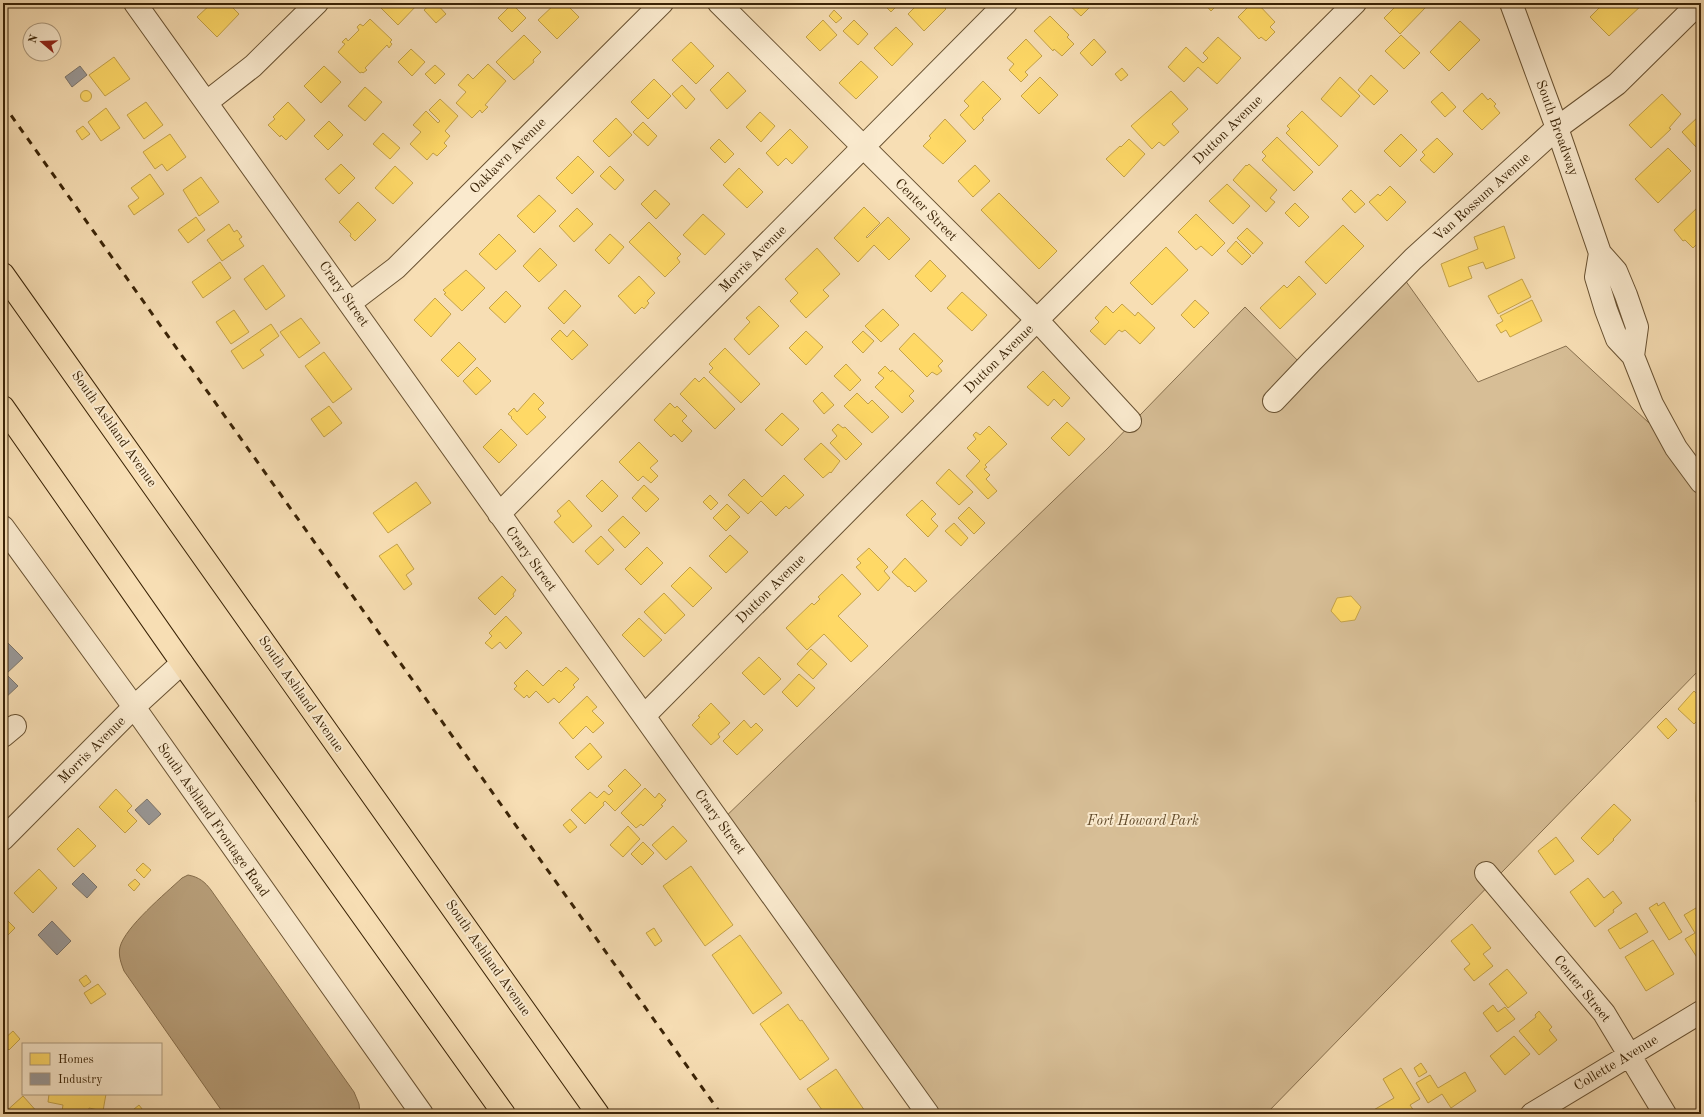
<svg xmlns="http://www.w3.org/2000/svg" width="1704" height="1117" viewBox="0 0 1704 1117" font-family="'Old Standard TT',serif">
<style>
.green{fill:#d7be96;stroke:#88704e}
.water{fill:#b79e79;stroke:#856d4b}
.homes{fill:#ffd966;stroke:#c4a249}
.industry{fill:#999;stroke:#7c766d}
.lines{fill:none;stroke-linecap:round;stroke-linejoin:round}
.minor-casing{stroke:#695232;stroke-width:24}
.major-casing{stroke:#3a2306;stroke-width:24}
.minor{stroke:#faeace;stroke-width:22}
.major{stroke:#f7deb4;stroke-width:22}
.rail{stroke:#3a2306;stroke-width:3;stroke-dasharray:7 7;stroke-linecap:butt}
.labels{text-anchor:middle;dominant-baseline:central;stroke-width:4;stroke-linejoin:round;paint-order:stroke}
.street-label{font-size:14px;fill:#3a2306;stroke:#faeace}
.park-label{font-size:14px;font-style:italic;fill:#614a2a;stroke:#faeace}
</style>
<rect width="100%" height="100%" fill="#f7deb4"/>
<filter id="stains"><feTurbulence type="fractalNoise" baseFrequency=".005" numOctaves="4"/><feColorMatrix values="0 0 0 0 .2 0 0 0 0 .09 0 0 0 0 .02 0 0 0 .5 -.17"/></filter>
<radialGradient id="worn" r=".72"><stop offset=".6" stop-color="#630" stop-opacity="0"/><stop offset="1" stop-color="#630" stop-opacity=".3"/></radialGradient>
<!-- green -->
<path class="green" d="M1400 273 1478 382 1566 346 1676 448 1701 482V668L1266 1114H928L720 822 1107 449 1245 307 1305 368Z"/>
<!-- water -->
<path class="water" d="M188 875C199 877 205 882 211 890L354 1092 359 1104 360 1114H224L124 971C121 963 118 955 120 947 125 927 166 893 182 878Z"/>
<!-- homes -->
<path class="homes" d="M212 3H228L239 14 217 37 197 17Z
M386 3H417L418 4 398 25 381 8Z
M432 3H436L446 14 436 23 424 10Z
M556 3H565L579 17 557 39 538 20Z
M882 3H900L891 12Z
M919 3H940L946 9 924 31 908 14Z
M1067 3H1094L1081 16Z
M1204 3H1219L1211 11Z
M1252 3H1257L1275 22 1270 27 1275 32 1266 41 1261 37 1259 39 1238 17Z
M1399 3H1423L1421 4 1425 8 1400 34 1384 18Z
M1604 3H1644L1609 36 1590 17Z
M512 4 526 18 512 32 498 18Z
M834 10 842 18 836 23 829 16Z
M1050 16 1069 35 1067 37 1074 44 1062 56 1054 49 1053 51 1034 31Z
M370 19 392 40 390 42 392 44 389 48 387 45 365 68 367 70 363 73 362 72 360 73 338 52 345 44 342 42 346 38 348 41 359 30 357 27 360 24 363 26Z
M823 20 837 35 820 51 806 37Z
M854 20 868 34 858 45 843 31Z
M1460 21 1480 40 1449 71 1430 52Z
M896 27 913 44 892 66 874 48Z
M524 35 541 52 533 60 534 62 514 80 496 62Z
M1401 35 1420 53 1404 69 1385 51Z
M1218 37 1241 58 1217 84 1198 67 1184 82 1168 67 1186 47 1203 63 1208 58 1203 53Z
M1026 39 1042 56 1025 72 1028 75 1021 82 1009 70 1014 64 1007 58Z
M1094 39 1106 52 1092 66 1080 53Z
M691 42 714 66 696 84 672 60Z
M411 49 425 62 412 76 398 62Z
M114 57 130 79 105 96 89 75Z
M861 61 878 77 856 99 839 83Z
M488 64 506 81 485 105 488 107 482 113 480 110 472 118 456 103 466 92 458 85 468 74 473 79Z
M435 65 445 74 435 84 425 74Z
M324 66 341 82 321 103 304 86Z
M1122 68 1128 75 1121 81 1115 74Z
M728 72 746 91 727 109 710 90Z
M1371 75 1388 91 1374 105 1358 90Z
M1040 77 1058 95 1039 114 1021 96Z
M1340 77 1360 96 1341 117 1321 99Z
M654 79 671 96 648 119 631 102Z
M983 81 1001 99 982 118 984 120 974 130 960 115 969 106 964 101Z
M682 85 695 99 686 109 672 94Z
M365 87 382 102 365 121 348 106Z
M80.5 96a5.5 5.5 0 1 1 11 0a5.5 5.5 0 1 1-11 0Z
M1171 91 1188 109 1172 124 1179 132 1164 146 1159 142 1152 149 1131 126Z
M1442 92 1456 107 1445 117 1431 102Z
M1482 93 1488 100 1490 98 1496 104 1494 106 1500 113 1482 130 1463 111Z
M1662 94 1681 114 1669 128 1671 129 1651 148 1629 125Z
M440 99 458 116 445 131 450 136 444 143 447 146 437 156 433 153 427 160 410 144 421 132 413 125 426 111 438 123 440 121 429 110Z
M146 102 163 125 144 139 127 115Z
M288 102 305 120 286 140 281 135 280 137 268 125 275 119 273 117Z
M106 108 120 128 101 141 88 122Z
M1302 111 1338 146 1319 166 1286 133 1290 129 1287 126Z
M760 112 775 126 761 142 746 127Z
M1699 116 1701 118V142L1696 147 1682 132Z
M616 118 632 135 609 157 593 141Z
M945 119 966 141 943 164 923 146 931 138 929 136Z
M329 121 343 135 328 150 314 136Z
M643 122 657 136 648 146 633 132Z
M83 126 90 134 82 140 76 131Z
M790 129 808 147 792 164 786 158 778 166 766 153Z
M383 133 400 148 390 159 373 144Z
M170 134 186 157 167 171 162 164 155 169 143 152Z
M1401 134 1417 150 1400 167 1384 151Z
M1277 137 1313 172 1294 191 1262 160 1266 156 1262 152Z
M1437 138 1453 154 1434 173 1420 160 1425 155 1422 152Z
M719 139 734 154 725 163 710 148Z
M1129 139 1145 154 1124 177 1106 159 1120 146 1121 147Z
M1668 148 1691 171 1658 203 1635 179Z
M578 156 594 172 572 194 556 178Z
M341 164 355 178 339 194 325 179Z
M1249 164 1277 190 1270 198 1275 202 1266 212 1233 180 1246 165 1247 166Z
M975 165 990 181 973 197 958 181Z
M395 166 413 183 393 204 375 188Z
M610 166 624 180 615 190 600 176Z
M739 168 763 192 747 208 723 185Z
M150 174 164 194 134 215 128 206 139 198 131 188Z
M201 177 219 202 199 216 183 190Z
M1227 184 1250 206 1233 224 1209 201Z
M1390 186 1406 202 1387 221 1369 202 1378 194 1380 196Z
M655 190 670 204 656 219 641 204Z
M1351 190 1365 204 1355 213 1342 199Z
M999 193 1057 251 1039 269 981 210Z
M539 195 556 211 534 233 517 216Z
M358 202 376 220 355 241 350 236 351 234 339 222Z
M1295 203 1309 217 1299 227 1285 213Z
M1699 206 1701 208V240L1693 248 1685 240 1683 241 1674 230Z
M864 207 880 223 866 237 867 238 888 217 910 239 889 260 874 245 858 262 834 238Z
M577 208 593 224 574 242 559 226Z
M703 214 725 234 705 255 683 235Z
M1196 214 1225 243 1212 256 1201 246 1196 250 1178 232Z
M196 217 205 230 188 243 178 230Z
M649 222 681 254 677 258 680 262 665 277 629 242Z
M229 224 234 232 237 230 242 237 239 239 244 246 222 261 207 240Z
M1343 225 1364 246 1326 284 1305 262Z
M1504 226 1515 258 1486 269 1483 262 1468 267 1472 278 1449 287 1441 264 1478 249 1474 237Z
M1247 228 1263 243 1253 254 1237 238Z
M499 234 516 251 496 270 479 254Z
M610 234 624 247 609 264 595 250Z
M1236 241 1251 256 1242 265 1227 251Z
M1166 247 1188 270 1152 305 1130 283Z
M540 248 557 265 539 282 523 266Z
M817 248 840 274 823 290 829 296 806 318 790 301 798 293 785 279Z
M930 260 946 276 931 292 915 276Z
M220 262 231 278 203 298 192 282Z
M263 265 285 296 266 310 244 279Z
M466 270 485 288 462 311 444 294 446 293 443 290Z
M639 276 655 293 647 301 649 303 644 309 642 307 635 314 618 296Z
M1299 276 1316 294 1280 329 1260 308 1284 285 1287 288Z
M1522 279 1531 297 1498 314 1488 296Z
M565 290 581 306 564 324 548 308Z
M506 291 521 306 505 323 489 308Z
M962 292 987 315 972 331 947 308Z
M435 298 451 314 431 337 414 320Z
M1195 300 1209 313 1194 328 1181 315Z
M1532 300 1542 321 1510 337 1506 330 1501 333 1496 325 1503 321 1500 316Z
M1122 304 1135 316 1138 312 1155 328 1140 344 1125 330 1122 332 1119 330 1105 345 1090 331 1099 322 1095 318 1106 306 1113 313Z
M759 306 779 326 749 355 734 339 750 322 746 318Z
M883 309 899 325 881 342 865 326Z
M234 310 249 332 231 344 216 322Z
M301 318 320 343 299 358 280 332Z
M271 324 279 336 260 350 264 355 243 369 231 351Z
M560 330 567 337 573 330 588 345 572 360 551 339Z
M806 331 823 347 806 365 789 348Z
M863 331 874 341 863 353 852 342Z
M914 333 943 361 938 366 942 371 937 375 932 372 927 377 899 349Z
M459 342 476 359 458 377 441 360Z
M725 348 760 384 741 403 709 372 713 368 709 364Z
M324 352 352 389 333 403 305 366Z
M846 364 861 380 850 391 834 376Z
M885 366 891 372 892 370 914 391 909 396 914 401 902 413 875 387 884 378 878 373Z
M477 367 491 381 476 395 463 381Z
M1043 371 1070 398 1062 407 1054 399 1048 406 1027 387Z
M704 377 735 409 715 429 680 394 695 378 699 382Z
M822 392 834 405 824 414 813 401Z
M534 393 544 403 538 409 546 417 527 435 511 418 512 417 508 414 514 408 517 412Z
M857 393 868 404 872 400 889 417 872 433 844 406Z
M670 403 675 408 677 406 687 416 682 421 692 431 682 442 674 434 671 437 654 420Z
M329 406 342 423 324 437 311 419Z
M782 413 799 429 782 446 765 430Z
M1067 422 1085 439 1069 456 1051 438Z
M838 424 843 428 845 427 862 444 846 460 830 443 837 436 832 430Z
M989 426 1007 444 985 465 987 467 984 469 990 475 986 479 997 491 988 499 966 476 980 461 967 448 976 439 973 435 976 432 980 435Z
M501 429 517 445 499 463 483 447Z
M639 442 658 461 650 468 658 476 651 483 643 476 638 481 619 462Z
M821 443 840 461 831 473 830 472 823 478 804 459Z
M949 469 973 492 959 505 936 483Z
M784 475 804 495 789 509 786 506 776 516 761 501 748 514 728 495 744 479 762 497Z
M602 480 618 496 602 512 586 496Z
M416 482 431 503 388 533 373 513Z
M644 485 659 499 646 512 632 498Z
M710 495 718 503 711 510 703 502Z
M569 500 592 526 573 543 554 522 561 516 557 511Z
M922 500 936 514 931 519 938 526 928 537 906 515Z
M727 504 740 517 726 531 713 518Z
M969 507 985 523 974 534 958 518Z
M623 516 640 533 625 548 608 530Z
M954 523 968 538 961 546 945 531Z
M730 535 748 552 726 573 709 556Z
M601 536 614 550 598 565 585 551Z
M397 544 414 569 406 575 412 584 404 590 379 556Z
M647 547 663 563 641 585 625 569Z
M869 548 888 567 884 571 890 578 878 591 856 567 861 563 857 559Z
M905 558 927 581 915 592 909 586 908 587 892 572Z
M690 567 712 588 693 607 671 586Z
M842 574 861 594 838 616 868 646 851 662 824 634 807 650 786 628 812 603 814 605 820 599 818 597Z
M502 576 516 590 513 594 514 596 495 615 478 598Z
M664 593 685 615 665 634 644 612Z
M1351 596 1361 607 1355 620 1341 622 1331 611 1337 598Z
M506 616 522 633 506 649 500 642 492 649 485 643 492 636 489 633Z
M639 618 662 640 644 657 622 635Z
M811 649 827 664 813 679 797 664Z
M759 657 781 679 764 695 742 673Z
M566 667 579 679 573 685 575 687 559 703 554 698 548 703 536 691 529 698 527 695 524 698 514 689 517 686 514 683 527 670 543 686 559 670 561 672Z
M799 674 815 688 797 707 782 692Z
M1694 691 1701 698V717L1694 724 1678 709Z
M587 696 597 707 592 711 604 723 593 733 586 726 573 739 559 723Z
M711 703 730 723 718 734 720 737 711 745 692 725 700 717 698 716Z
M1666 718 1677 730 1668 739 1657 727Z
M744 720 751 728 756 723 763 730 737 755 723 741Z
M590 743 602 757 588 770 575 757Z
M625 769 641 785 615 811 605 801 603 803 604 805 585 824 571 810 590 792 597 798 604 791 609 795 613 791 608 786Z
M1697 777H1701V802H1696Z
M645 788 655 798 659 793 666 800 661 805 663 806 643 826 641 824 636 828 621 813Z
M116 789 132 806 127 811 137 821 125 833 99 807Z
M1614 804 1631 820 1613 839 1614 840 1598 855 1581 838Z
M570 819 577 827 570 833 563 825Z
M628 826 640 839 623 857 610 845Z
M673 826 687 841 666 860 652 845Z
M78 828 96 846 74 867 57 849Z
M1556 837 1574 861 1555 875 1538 851Z
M643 842 654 853 642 865 631 854Z
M143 863 151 870 144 878 136 870Z
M691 866 733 925 705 946 663 886Z
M39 869 57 888 33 913 14 893Z
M1588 878 1604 898 1613 891 1622 903 1613 910 1614 912 1595 927 1570 892Z
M135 879 140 884 134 891 128 885Z
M1664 902 1682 932 1669 940 1649 908 1657 903 1658 906Z
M1701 905V957L1698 959 1685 939 1695 933 1684 915Z
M1636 913 1648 932 1620 949 1608 930Z
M3 916 15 928 3 940Z
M1472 924 1491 948 1483 954 1493 966 1474 981 1464 969 1470 964 1451 941Z
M654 928 662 941 655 946 646 933Z
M740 935 782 993 753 1014 712 955Z
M1653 940 1674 974 1646 991 1625 957Z
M1507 969 1527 993 1508 1008 1489 984Z
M86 975 91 982 84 987 79 980Z
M98 984 106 994 91 1004 84 993Z
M788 1004 800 1021 802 1020 829 1059 800 1080 760 1024Z
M1493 1005 1498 1012 1505 1007 1515 1019 1497 1032 1483 1013Z
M1539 1011 1552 1027 1549 1030 1557 1040 1539 1055 1519 1031 1536 1017 1535 1015Z
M13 1031 20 1039 9 1050 3 1044V1040Z
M1514 1036 1530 1054 1505 1075 1490 1056Z
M1421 1063 1427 1072 1419 1077 1414 1068Z
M1401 1068 1420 1099 1410 1105 1416 1114H1374L1372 1111 1394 1098 1383 1079Z
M836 1069 867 1114H825L807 1089Z
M1465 1072 1476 1091 1451 1108 1442 1094 1428 1103 1416 1083 1430 1075 1438 1088Z
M49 1094H106L103 1111 89 1108 88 1114 62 1111 63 1105 48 1102Z
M23 1096 39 1114H3Z
M139 1105 146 1114H128Z"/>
<!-- industry -->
<path class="industry" d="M80 66 87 75 72 87 65 77Z
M3 638 23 658 6 674 18 686 3 700Z
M147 799 161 814 149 825 135 810Z
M83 873 97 887 87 898 72 884Z
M52 921 71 941 57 955 38 935Z"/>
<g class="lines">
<defs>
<path id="minor" d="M135 3 928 1114
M719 3 1037 320 1130 421
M1511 3 1557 128 1600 253 1616 271 1626 295 1637 327 1633 356
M207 102 253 66 317 3
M1600 253 1596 277 1606 310 1617 339 1633 356 1652 404 1676 448 1701 482
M350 303 396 268 662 3
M1274 401 1312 361 1413 259 1557 128 1617 84 1699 3
M499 514 1006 3
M3 527 134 707 422 1114
M644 716 1037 320 1355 3
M3 736 15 726
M3 839 134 707 182 663
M1486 873 1604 1013 1665 1114
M1532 1114 1701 1012"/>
<path id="major" d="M3 274 598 1114
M3 407 182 663 504 1114"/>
</defs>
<!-- minor casing -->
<use href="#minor" class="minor-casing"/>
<!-- major casing -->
<use href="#major" class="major-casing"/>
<!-- minor -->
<use href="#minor" class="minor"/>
<!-- major -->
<use href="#major" class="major"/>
<!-- rail -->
<path class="rail" d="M3 104 721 1114"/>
</g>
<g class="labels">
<!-- street labels -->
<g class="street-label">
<text transform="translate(1557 128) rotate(70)">South Broadway</text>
<text transform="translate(1228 130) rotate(-45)">Dutton Avenue</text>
<text transform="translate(508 156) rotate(-45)">Oaklawn Avenue</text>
<text transform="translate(1482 197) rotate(-42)">Van Rossum Avenue</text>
<text transform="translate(926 210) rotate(45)">Center Street</text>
<text transform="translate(753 259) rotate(-45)">Morris Avenue</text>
<text transform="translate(344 294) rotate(55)">Crary Street</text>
<text transform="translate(999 359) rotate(-45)">Dutton Avenue</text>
<text transform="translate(114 429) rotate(55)">South Ashland Avenue</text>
<text transform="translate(531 559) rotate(54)">Crary Street</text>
<text transform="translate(771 589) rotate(-45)">Dutton Avenue</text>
<text transform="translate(301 694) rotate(55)">South Ashland Avenue</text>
<text transform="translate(92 750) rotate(-45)">Morris Avenue</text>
<text transform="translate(213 820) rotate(55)">South Ashland Frontage Road</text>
<text transform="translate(720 822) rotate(54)">Crary Street</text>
<text transform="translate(488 958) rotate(55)">South Ashland Avenue</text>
<text transform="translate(1582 989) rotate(51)">Center Street</text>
<text transform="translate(1616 1063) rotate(-31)">Collette Avenue</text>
</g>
<!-- park labels -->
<g class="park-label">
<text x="1143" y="821">Fort Howard Park</text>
</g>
</g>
<!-- margin -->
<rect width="1704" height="1117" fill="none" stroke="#f7deb4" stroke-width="16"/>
<rect x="4" y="4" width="1696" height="1109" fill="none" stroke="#3a2306" stroke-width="2"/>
<rect x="8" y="8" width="1688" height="1101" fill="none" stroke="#3a2306"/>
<!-- legend -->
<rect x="22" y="1043" width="140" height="52" fill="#faeace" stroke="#ad9a7e"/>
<rect x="30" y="1053" width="20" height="12" fill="#ffd966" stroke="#ad9a7e"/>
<text x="58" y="1063" font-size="12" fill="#3a2306">Homes</text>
<rect x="30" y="1073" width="20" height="12" fill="#999999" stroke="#ad9a7e"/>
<text x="58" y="1083" font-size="12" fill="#3a2306">Industry</text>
<!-- north arrow -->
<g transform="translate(42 42) rotate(289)"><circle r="19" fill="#faeace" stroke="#ad9a7e"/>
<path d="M0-3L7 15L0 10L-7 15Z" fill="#8f2418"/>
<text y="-6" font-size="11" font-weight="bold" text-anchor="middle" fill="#3a2306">N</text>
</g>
<rect width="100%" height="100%" filter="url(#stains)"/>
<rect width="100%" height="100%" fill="url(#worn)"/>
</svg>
